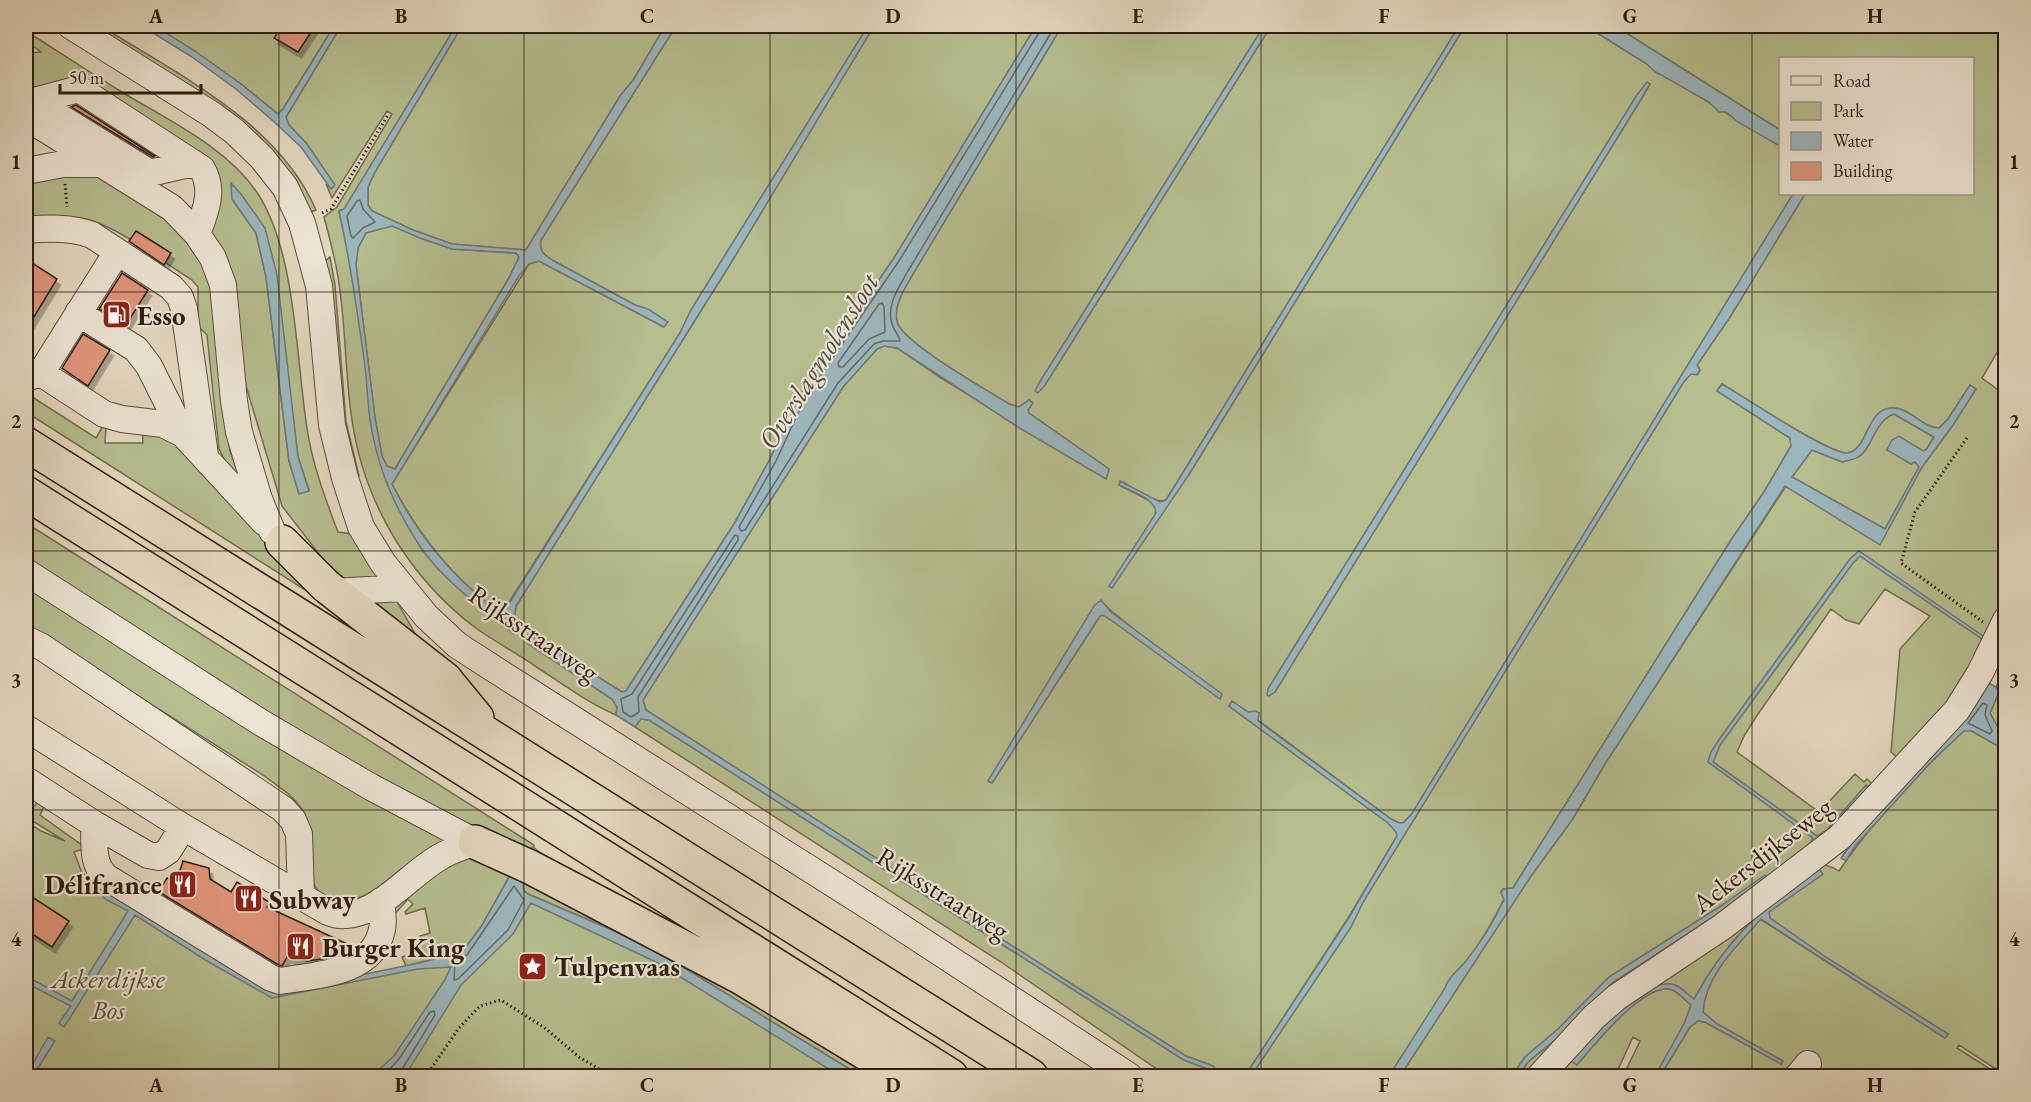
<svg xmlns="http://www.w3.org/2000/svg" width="2031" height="1102" viewBox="0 0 2031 1102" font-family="'EB Garamond',serif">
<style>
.green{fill:#b6bd8f;stroke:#726d50;stroke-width:1.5;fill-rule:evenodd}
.water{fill:#9cb6bd;stroke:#707978;stroke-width:1.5;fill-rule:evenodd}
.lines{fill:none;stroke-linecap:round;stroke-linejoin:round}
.shore{stroke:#666a66;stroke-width:1.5}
.building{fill:#e0957c;stroke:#2f1d10;stroke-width:1.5;filter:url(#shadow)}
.minor-casing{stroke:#5c4c3c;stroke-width:28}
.highway-casing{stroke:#2f1d10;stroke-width:36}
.path{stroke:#2f1d10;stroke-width:3;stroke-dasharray:1.5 3;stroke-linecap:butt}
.minor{stroke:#ede5d5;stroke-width:26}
.highway{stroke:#e3d7be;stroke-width:33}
.grid{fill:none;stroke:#2f1d10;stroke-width:1.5;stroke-opacity:0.55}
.labels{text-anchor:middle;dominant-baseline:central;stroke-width:4.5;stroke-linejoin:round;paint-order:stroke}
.poi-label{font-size:27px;font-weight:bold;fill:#2f1d10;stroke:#ede5d5;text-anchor:start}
.street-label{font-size:27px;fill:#2f1d10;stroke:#ede5d5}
.park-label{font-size:27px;font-style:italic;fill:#584d36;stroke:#ede5d5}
.water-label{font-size:28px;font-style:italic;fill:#504b44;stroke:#ede5d5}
.neatline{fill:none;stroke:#2f1d10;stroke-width:2}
.grid-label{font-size:20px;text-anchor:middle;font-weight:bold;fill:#2f1d10}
</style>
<defs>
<filter id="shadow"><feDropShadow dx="3.5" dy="6" stdDeviation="0" flood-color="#0004"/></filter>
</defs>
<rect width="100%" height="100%" fill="#e3d7be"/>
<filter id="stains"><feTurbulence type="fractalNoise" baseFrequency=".00333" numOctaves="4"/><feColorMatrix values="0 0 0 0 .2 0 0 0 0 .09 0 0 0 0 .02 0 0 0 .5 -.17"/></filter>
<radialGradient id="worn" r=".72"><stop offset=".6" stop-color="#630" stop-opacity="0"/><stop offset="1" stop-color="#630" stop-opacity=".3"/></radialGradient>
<!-- green -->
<path class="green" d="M88 26H101C177 74 279 123 316 210L308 213 299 198Z
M155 26H334L283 109 278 114 241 84Z
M341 26H456L344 210 339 211 351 265 366 369 370 418 378 456 388 486 421 548 439 570 482 609 514 621 516 606 729 266 874 26H1036L894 258 800 395 770 459 734 524 626 691 622 692 532 636 529 644 612 699 617 707 616 715C587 702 561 683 535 666 516 653 496 642 477 629 409 578 364 503 352 420 345 375 346 329 339 284 336 261 330 239 324 217L337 207 392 114 387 111 332 198 326 184 331 188 334 185 307 144 289 125 286 117Z
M462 26H665L634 79 620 96 526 250 452 244 413 230 372 211 368 205V187L375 172Z
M676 26H829L839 32 841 29 836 26H868L722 260 691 310 680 333 504 610 501 611C490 606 481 597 471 589 437 558 413 524 392 484L529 264 539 261 664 327C656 315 649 310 635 305L552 260C543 254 539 251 541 240Z
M1062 26H1264L1039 383 1045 385 1271 26H1459L1166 500C1153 504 1135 489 1123 482L1119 485 1150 501 1156 507 1155 516 1188 476 1465 26H1586L1647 64 1658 74 1661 73 1780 146V194H1793L1411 815 1403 823H1399L1391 819 1258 720 1259 713 1248 712 1232 702 1229 706 1388 823 1396 832 1397 836 1350 915 1245 1076H1167L1001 962 635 727 641 718 649 720 1184 1060 1210 1070 1213 1066 1186 1056 1070 983 646 710 643 700 843 387 877 349 884 346 897 348 941 378 1106 478 1109 469 1029 413 1028 410 1032 404 1029 400 1019 407 1009 404C987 390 903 343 897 322 893 305 905 288 913 274ZM1647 83 1650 84 1640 101 1275 692 1268 695V689L1637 95ZM1104 605 1220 698 1111 620 1103 615 1100 616 992 783 988 781 1089 618Z
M1615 26H2005L2006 328 2004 331 2005 339 1982 378 2005 395V608L1977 672 1952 709 1902 762 1891 752 1900 649 1930 616 1885 589 1859 624 1846 620 1831 609 1756 717 1744 736 1737 752 1819 812 1855 774 1864 782 1867 779 1875 786 1874 794C1861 809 1809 869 1790 863L1774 875 1771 884 1746 904 1717 925 1640 974 1603 1003 1534 1076H1518L1528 1062 1561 1035 1612 983 1718 914 1763 883 1767 878 1765 876 1721 906 1609 977 1558 1029 1525 1057 1512 1076H1400L1531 876 1572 820 1605 764 1786 486 1880 544 1922 467 1953 425 1976 389 1970 385 1948 419 1939 428C1922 428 1911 408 1894 408 1874 407 1869 430 1861 443 1857 448 1853 453 1847 453 1828 453 1743 397 1722 384L1717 391 1790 438 1791 446 1764 492 1731 540 1513 888 1503 889 1501 892 1504 899C1494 920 1480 943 1466 962 1458 971 1448 977 1446 988L1389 1076H1251L1351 927 1363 902 1683 383 1691 373 1698 374 1700 370 1697 365 1730 317 1805 194H1972V58H1780V130ZM1859 551 1985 638 1964 687 1950 707 1911 748 1909 746 1947 705 1962 684 1982 639 1860 556 1853 563 1720 745 1713 762 1817 836 1826 831 1867 786 1870 791C1848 815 1824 846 1794 859L1792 857 1810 844 1813 838 1708 762 1711 752 1721 737 1850 559Z
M26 31C59 52 92 74 125 94 170 121 229 149 258 194 296 252 296 359 307 428 312 463 325 498 338 532L359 535 425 651 384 616 323 559 282 506 246 386 229 273 207 232 215 179 83 86 40 94 26 84V50L30 53 41 52 26 41ZM232 199 265 228 288 380 298 457 309 490 299 493 289 461 266 277 256 233Z
M62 171 106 178 168 213 217 286 223 403 230 451 241 481 230 470 219 449 207 335 198 326V287L192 280C165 263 115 225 86 219 67 215 45 220 26 223V179Z
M392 225 420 238 452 249 516 253 519 257 509 278 395 469 387 466 382 456 375 418 356 265 358 248 366 233Z
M330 257 335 285 346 422 359 476 353 477 340 423 323 263Z
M26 393 96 438 103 426 106 427 105 443H143L142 428 173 437 354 621 26 412Z
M1894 414 1934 437 1926 450 1923 451 1899 437 1887 449 1911 464 1915 462 1919 467 1885 529 1792 477 1812 450 1842 462C1847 460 1856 459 1861 455 1874 445 1872 422 1894 414Z
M26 523 534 845V847L530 851 452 822 26 567Z
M26 581 455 836C438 846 420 856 404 867 391 877 378 890 363 896 354 900 345 900 335 899 294 893 319 835 301 808 292 794 276 785 263 775L59 646 30 631 26 625Z
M2001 677H2005V733L1997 726 1990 713 1999 692 1996 687Z
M1964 730 1972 731 2005 750V1075L1959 1045 1957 1048 2001 1076H1660L1690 1027 1698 1021 1705 1022 1781 1064 1783 1061 1717 1024 1703 1012C1705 975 1738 945 1760 919L1945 1038 1948 1034 1827 958 1770 918 1769 912 1822 874 1819 870C1763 906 1726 940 1694 999 1688 995 1681 987 1675 985 1666 982 1660 986 1652 989 1618 1003 1596 1033 1571 1060L1577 1065C1593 1046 1642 985 1669 989 1677 990 1685 1000 1691 1005L1684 1024 1655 1076H1630L1625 1072 1640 1041 1633 1037 1615 1076H1592L1584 1074 1580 1076H1553L1550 1073 1574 1044 1619 1000 1649 978 1724 930 1816 861C1824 866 1832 866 1839 871 1872 822 1921 771 1964 730Z
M37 803 45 804 40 815 86 848 74 852 82 873 274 995 445 961H472L521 898 656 957 850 1076H26V821L41 831 65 841 31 820 26 819V809L29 811Z
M474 855 513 870 481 927 462 952 406 966 402 957 412 954 411 948 422 944 420 936 430 933 425 908 406 914 405 912 413 904 408 899 392 917 391 908 450 863Z
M530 873 888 1076H861L663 955 619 933 528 894 524 891 522 886Z"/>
<!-- water -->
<path class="water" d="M142 26H155L195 51 241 84 278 114 283 109 334 26H341L286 117 289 125 307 144 335 185 331 189 301 147 272 120 236 89 192 57Z
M456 26H462L375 172 368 187V205L372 211 413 230 452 244 526 250 620 96 634 79 665 26H676L541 240C539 251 543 254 552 260L635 305 648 309 668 322 664 327 539 261 529 264 519 276 392 484C412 524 438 559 471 589 481 597 490 606 501 611L505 610 680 333 691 310 722 260 868 26H874L729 266 516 606 514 621 519 628 514 634C482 608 445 582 421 548 395 509 376 464 370 418 367 398 367 378 364 359 357 309 350 260 339 211L344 209ZM392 226 420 238 452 249 516 253 519 257 509 278 395 469 387 466 382 456 375 418 356 265 358 248 366 233Z
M1036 26H1062L913 274C905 288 893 305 897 322 903 343 987 390 1009 404L1019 407 1029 400 1033 403 1028 410 1029 413 1109 469 1106 479 1018 427 897 348 884 346 877 349 843 387 643 700 646 710 1070 983 1186 1056 1213 1066 1215 1068 1213 1071 1184 1060 649 720 641 719 635 727 616 715 617 707 612 699 528 644 532 636 622 692 626 691 734 524 770 459 800 395 894 258Z
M1264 26H1271L1045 385 1038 393 1035 391 1039 383Z
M1459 26H1465L1188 476 1112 588 1109 586 1156 513C1155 498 1131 491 1119 485L1120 481 1160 502 1166 500Z
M1586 26H1615L1780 130V146L1738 122 1726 112H1719L1709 102 1654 71 1647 64Z
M1647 82 1650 84 1640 101 1275 692 1269 696 1267 695 1268 689 1637 95Z
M231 183 241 194 265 228 277 275 298 457 309 491 299 494 289 461 266 277 256 233 232 199Z
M1793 194H1805L1730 317 1697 365 1700 370 1697 375 1691 374 1683 383 1363 902 1351 927 1251 1076H1245L1350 916 1397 836 1396 832 1388 823 1229 706 1232 701 1248 712 1256 711 1259 713 1258 721 1391 819 1399 823H1403L1411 815Z
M1722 384C1744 397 1827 453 1847 453 1853 453 1857 448 1861 443 1869 430 1874 407 1893 408 1911 408 1922 428 1939 428L1948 419 1970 385 1976 389 1953 425 1922 467 1880 545 1785 486 1605 764 1572 820 1531 876 1400 1076H1389L1445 988C1448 977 1458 971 1465 962 1480 944 1494 921 1504 900L1501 892 1503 889 1513 888 1731 540 1764 492 1791 446 1790 438 1717 391ZM1894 414 1934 437 1926 450 1923 451 1899 436 1892 440 1887 450 1911 464 1915 462 1919 467 1885 529 1792 477 1812 450 1842 462C1848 460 1856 460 1861 455 1874 443 1875 421 1894 414Z
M1859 551 1986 638 1964 687 1950 707 1911 748 1909 746 1947 705 1962 684 1982 639 1860 556 1853 563 1720 745 1713 762 1817 836 1826 831 1866 785 1870 790C1850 813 1821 848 1794 859L1792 857 1810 844 1813 838 1708 762 1711 752 1721 737 1850 559Z
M1101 600 1112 613 1222 694 1220 699 1111 620 1103 615 1100 616 992 783 988 781 1094 606Z
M1989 683 1996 687 1999 692 1990 713 1997 726 2005 733V750L1972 731H1964L1931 762 1855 846 1846 861 1841 858 1852 843Z
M533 847 542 854 523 886 524 891 528 894 619 933 663 955 861 1076H840L658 963 531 903 513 934 461 985 405 1076H372L394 1056 444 981 451 967 418 969 272 998 207 961 135 915 64 1027 59 1023 71 1006 26 983V976L72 1001 128 911 105 899 92 885 93 881 246 977 274 993 419 963 462 952 481 927 513 870Z
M1819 869 1823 874 1769 912 1770 918 1827 958 1948 1034 1945 1038 1761 919C1738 945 1705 975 1703 1012L1717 1024 1783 1061 1781 1064 1705 1022 1698 1021 1690 1027 1660 1076H1655L1684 1024 1691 1005C1685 1000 1677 990 1669 989 1642 985 1593 1046 1577 1065L1571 1061C1589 1040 1645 974 1675 985 1681 987 1688 995 1694 999 1726 940 1763 906 1819 869Z
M1765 875 1767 878 1718 914 1612 983 1561 1035 1528 1062 1518 1076H1512L1525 1057 1558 1029 1609 977 1721 906Z
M48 1037 55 1041 33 1076H26Z"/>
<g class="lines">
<!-- shore -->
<path class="shore" d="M1041 26 1040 31 899 261 805 398 776 461 739 527 741 531 745 530 838 383 874 344 883 341H900C899 335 894 331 892 324 886 305 899 287 908 271L1055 26
M360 200 363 209 375 222 363 228 353 238 351 236 347 216 357 201Z
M882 303 884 306 885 332 869 339 843 367H839L838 363 879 304Z
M735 535 738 536V540L638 697 639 712 631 717 623 712 621 699 632 694Z
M1983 703 1987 705 1985 715 1992 731 1990 734 1968 723Z
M514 886 524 900 508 930 458 979 454 980 455 961 467 955Z
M383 1076 399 1059 430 1012 434 1011 435 1015 401 1071 400 1076"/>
</g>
<!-- building -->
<path class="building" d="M282 26H315L298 52 274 38Z
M76 105 155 156 153 157 71 107Z
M136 231 171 253 164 265 129 241Z
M26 259 57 279 26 330Z
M122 273 148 290 126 325 99 309Z
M83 334 110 350 88 386 62 368Z
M183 861 209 868 210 879 231 892 237 882 269 902 267 907 354 947 336 955 322 959 307 961 287 957 282 966 277 964 159 892 167 878 176 883Z
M26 893 69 921 52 947 26 930Z"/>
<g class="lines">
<defs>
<path id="minor" d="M71 26 211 114 234 131 262 158 285 187 302 223 319 286 332 425 345 478 361 527 383 563 426 616 457 645 494 669 884 916 1129 1076
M34 101 150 173 193 163
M26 105 34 101 79 89 202 169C215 190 205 213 197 234
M26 117 172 208 197 234 213 258 223 285 234 401 239 432 259 499 272 531
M26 171 63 164H98
M26 230C47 228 71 227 92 235L171 287 180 297 184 309 205 455
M78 313 136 349 149 366 183 434
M41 373 117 252
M26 378 41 373 104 414 122 419 163 424 183 434 264 522
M26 572 260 722 371 787 475 842
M333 592 402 588
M26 639 42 647 283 809 293 820 299 834 301 896
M26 728 183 827 328 912C333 914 340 916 346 915 381 913 411 873 440 857 451 850 463 847 475 842
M26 780 94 824 148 855 159 857 168 851 183 827
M94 824C95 843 91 863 106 877L271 978 280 981C315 975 374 974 382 929 384 920 382 910 381 901
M1540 1076 1594 1017 1617 997 1722 927 1840 837 1957 710 1980 673 2006 620
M1798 1076 1808 1064"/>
<path id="highway" d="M26 444 1031 1076
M26 493 951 1076
M282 542 326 586 445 679 477 718
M475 842 530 867 740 977 887 1066 912 1076"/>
</defs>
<!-- minor casing -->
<use href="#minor" class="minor-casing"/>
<!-- highway casing -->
<use href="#highway" class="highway-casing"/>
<!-- path -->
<path class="path" d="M65 184 67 207
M322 213 331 209 388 115
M1967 438 1915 512 1901 563 1983 622
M1150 1069 1161 1076
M426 1076 459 1028 480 1006 501 1000 545 1028 579 1057 611 1076"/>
<!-- minor -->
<use href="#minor" class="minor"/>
<!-- highway -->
<use href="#highway" class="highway"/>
</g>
<!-- grid -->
<path class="grid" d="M279 26V1076M524 26V1076M770 26V1076M1016 26V1076M1261 26V1076M1507 26V1076M1752 26V1076M26 292H2006M26 551H2006M26 810H2006"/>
<!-- icons -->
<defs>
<symbol id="fuel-square" viewBox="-11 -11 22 22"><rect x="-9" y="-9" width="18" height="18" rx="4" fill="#8f2418" stroke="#ede5d5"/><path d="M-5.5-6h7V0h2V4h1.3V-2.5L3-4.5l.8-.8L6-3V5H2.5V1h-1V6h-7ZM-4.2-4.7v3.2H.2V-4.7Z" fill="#fff"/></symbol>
<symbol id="restaurant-square" viewBox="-11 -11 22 22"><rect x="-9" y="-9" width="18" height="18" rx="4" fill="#8f2418" stroke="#ede5d5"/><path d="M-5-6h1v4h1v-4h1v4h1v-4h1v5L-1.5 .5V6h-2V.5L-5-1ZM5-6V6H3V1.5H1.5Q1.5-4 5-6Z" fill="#fff"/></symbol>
<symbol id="sight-square" viewBox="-11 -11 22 22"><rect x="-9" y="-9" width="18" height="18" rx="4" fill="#8f2418" stroke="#ede5d5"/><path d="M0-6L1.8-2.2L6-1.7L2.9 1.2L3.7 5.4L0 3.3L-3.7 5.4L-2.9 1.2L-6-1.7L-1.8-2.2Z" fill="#fff"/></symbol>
</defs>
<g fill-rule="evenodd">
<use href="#fuel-square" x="100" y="298" width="33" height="33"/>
<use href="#restaurant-square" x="166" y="868" width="33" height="33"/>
<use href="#restaurant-square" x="232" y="882" width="33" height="33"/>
<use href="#restaurant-square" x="284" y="930" width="33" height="33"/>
<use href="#sight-square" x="516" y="950" width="33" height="33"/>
</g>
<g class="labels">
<!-- poi labels -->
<g class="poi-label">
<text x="137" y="315">Esso</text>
<text x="162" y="884" text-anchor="end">Délifrance</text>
<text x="269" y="899">Subway</text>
<text x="322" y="947">Burger King</text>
<text x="554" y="966">Tulpenvaas</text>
</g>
<!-- street labels -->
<g class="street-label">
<text transform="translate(534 633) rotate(34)">Rijksstraatweg</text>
<text transform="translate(1762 855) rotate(-38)">Ackersdijkseweg</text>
<text transform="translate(943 893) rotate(32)">Rijksstraatweg</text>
</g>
<!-- park labels -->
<g class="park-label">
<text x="108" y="978">Ackerdijkse<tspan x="108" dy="31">Bos</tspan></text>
</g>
<!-- water labels -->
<g class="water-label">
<text transform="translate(818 361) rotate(-58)">Overslagmolensloot</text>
</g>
</g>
<!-- margin -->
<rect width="2031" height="1102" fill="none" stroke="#e3d7be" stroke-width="66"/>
<!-- legend -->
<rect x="1779" y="57" width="195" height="138" fill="#ede5d5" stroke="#a19586" stroke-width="1.5"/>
<rect x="1791" y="76" width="30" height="9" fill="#ede5d5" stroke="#a19586" stroke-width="1.5"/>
<text x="1833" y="87" font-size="18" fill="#2f1d10">Road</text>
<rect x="1791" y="102" width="30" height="18" fill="#b6bd8f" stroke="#a19586" stroke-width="1.5"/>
<text x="1833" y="117" font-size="18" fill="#2f1d10">Park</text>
<rect x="1791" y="132" width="30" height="18" fill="#9cb6bd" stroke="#a19586" stroke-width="1.5"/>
<text x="1833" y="147" font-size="18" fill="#2f1d10">Water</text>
<rect x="1791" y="162" width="30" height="18" fill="#e0957c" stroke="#a19586" stroke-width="1.5"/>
<text x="1833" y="177" font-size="18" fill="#2f1d10">Building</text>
<!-- scale -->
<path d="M60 84v9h141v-9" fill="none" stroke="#2f1d10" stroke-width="3"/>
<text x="69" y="84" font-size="18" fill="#2f1d10" stroke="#ede5d5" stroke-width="4.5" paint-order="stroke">50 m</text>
<rect x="33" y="33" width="1965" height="1036" class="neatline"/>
<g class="grid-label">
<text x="156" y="23">A</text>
<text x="401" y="23">B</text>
<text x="647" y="23">C</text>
<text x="893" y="23">D</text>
<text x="1138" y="23">E</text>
<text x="1384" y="23">F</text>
<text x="1630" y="23">G</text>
<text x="1875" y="23">H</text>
<text x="16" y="169">1</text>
<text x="2014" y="169">1</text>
<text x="16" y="428">2</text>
<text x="2014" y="428">2</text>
<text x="16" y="687">3</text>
<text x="2014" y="687">3</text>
<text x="16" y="946">4</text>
<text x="2014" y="946">4</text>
<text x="156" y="1092">A</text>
<text x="401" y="1092">B</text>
<text x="647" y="1092">C</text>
<text x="893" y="1092">D</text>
<text x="1138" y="1092">E</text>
<text x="1384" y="1092">F</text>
<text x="1630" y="1092">G</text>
<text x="1875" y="1092">H</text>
</g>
<rect width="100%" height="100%" filter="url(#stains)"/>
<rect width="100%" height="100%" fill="url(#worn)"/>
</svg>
